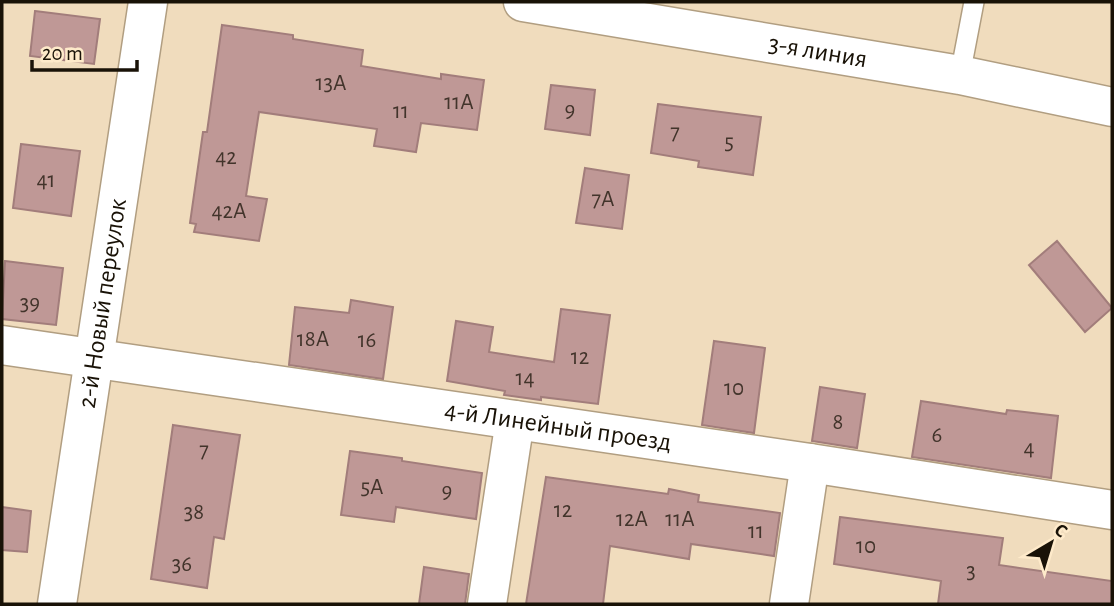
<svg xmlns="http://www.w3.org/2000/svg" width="1114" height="606" viewBox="0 0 1114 606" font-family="'Alegreya Sans',sans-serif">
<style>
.building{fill:#bf9896;stroke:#a27d7b;stroke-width:2}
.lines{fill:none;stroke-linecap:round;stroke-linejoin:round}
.service-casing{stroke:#b19e81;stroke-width:22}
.minor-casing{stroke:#b19e81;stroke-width:41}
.service{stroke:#fff;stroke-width:19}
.minor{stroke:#fff;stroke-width:38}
.labels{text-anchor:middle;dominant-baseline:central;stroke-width:5;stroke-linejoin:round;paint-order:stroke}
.number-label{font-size:23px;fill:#42342b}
.street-label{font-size:26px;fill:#191207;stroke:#feeaca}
</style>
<rect width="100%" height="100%" fill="#f0dcbd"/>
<!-- building -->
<path class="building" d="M35 11 100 19 94 64 30 56Z
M222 25 293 35V39L363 50 361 66 441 79V74L484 80 477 130 421 123 416 152 374 146 377 129 259 112 246 196 267 199 259 241 194 232 196 224 190 223 203 132H207Z
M551 85 595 90 590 135 545 129Z
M658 104 761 117 753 175 698 167 699 161 651 153Z
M21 144 80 151 71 216 13 208Z
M585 168 629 175 622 229 576 223Z
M1057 241 1112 308 1085 332 1029 265Z
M5 261 63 268 56 325 2 319Z
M351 300 393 307 383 379 289 365 295 307 349 313Z
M561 309 610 315 598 404 541 397V400L504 395 505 391 447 381 456 321 493 327 489 352 554 362Z
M714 341 765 348 754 433 702 425Z
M820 387 865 394 857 448 812 441Z
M921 401 1006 414 1007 410 1058 416 1051 478 912 457Z
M173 425 240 435 224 539 214 537 207 588 151 579Z
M350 451 402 458V461L482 473 476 519 396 507 394 522 341 515Z
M546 477 668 494 669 489 699 495 698 502 780 513 774 556 691 544 689 559 610 546 603 604H526Z
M2 507 31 511 27 552 2 550Z
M840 517 1003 538 999 565 1112 581V604H938L941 581 834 564Z
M424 567 469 574 465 604H419Z"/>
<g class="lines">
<defs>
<path id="service" d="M960 75 974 2"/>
<g id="minor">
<path id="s1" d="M523 2 960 75 1112 107"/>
<path id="s2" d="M2 345 810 463 1112 510"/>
<path id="s3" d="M57 604 148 2"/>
<path d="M487 604 515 420"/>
<path d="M789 604 810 463"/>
</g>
</defs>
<!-- service casing -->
<use href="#service" class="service-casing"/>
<!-- minor casing -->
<use href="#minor" class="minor-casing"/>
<!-- service -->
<use href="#service" class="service"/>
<!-- minor -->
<use href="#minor" class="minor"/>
</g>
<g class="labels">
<!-- number labels -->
<g class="number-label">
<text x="331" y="83">13А</text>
<text x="459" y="102">11А</text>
<text x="570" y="110">9</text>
<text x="401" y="111">11</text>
<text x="675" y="132">7</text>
<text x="729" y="142">5</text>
<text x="226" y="157">42</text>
<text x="46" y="180">41</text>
<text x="603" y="199">7А</text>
<text x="229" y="211">42А</text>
<text x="30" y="303">39</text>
<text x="313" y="339">18А</text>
<text x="367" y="340">16</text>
<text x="580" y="357">12</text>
<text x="525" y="378">14</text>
<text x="734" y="388">10</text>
<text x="838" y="422">8</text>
<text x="937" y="435">6</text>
<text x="1029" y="448">4</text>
<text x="204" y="450">7</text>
<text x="372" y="487">5А</text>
<text x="447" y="491">9</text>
<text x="563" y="510">12</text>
<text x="194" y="512">38</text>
<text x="632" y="519">12А</text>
<text x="680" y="519">11А</text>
<text x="756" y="531">11</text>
<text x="866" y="546">10</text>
<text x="182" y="564">36</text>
<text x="971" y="571">3</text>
</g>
<!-- street labels -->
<g class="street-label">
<text stroke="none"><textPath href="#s1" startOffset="299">3-я линия</textPath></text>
<text stroke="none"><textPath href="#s3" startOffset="304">2-й Новый переулок</textPath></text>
<text stroke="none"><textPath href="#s2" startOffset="562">4-й Линейный проезд</textPath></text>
</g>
</g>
<!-- border -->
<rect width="1114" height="606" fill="none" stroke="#191207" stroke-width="7"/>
<!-- north arrow -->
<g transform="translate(1051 543) rotate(38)" stroke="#feeaca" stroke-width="5" paint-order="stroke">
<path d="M0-5L12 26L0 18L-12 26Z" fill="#191207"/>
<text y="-10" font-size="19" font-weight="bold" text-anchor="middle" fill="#191207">С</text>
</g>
<!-- scale -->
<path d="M32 60v10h105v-10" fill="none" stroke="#191207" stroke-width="3.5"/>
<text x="42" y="60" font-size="21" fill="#191207" stroke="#feeaca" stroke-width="5" paint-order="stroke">20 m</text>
</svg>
